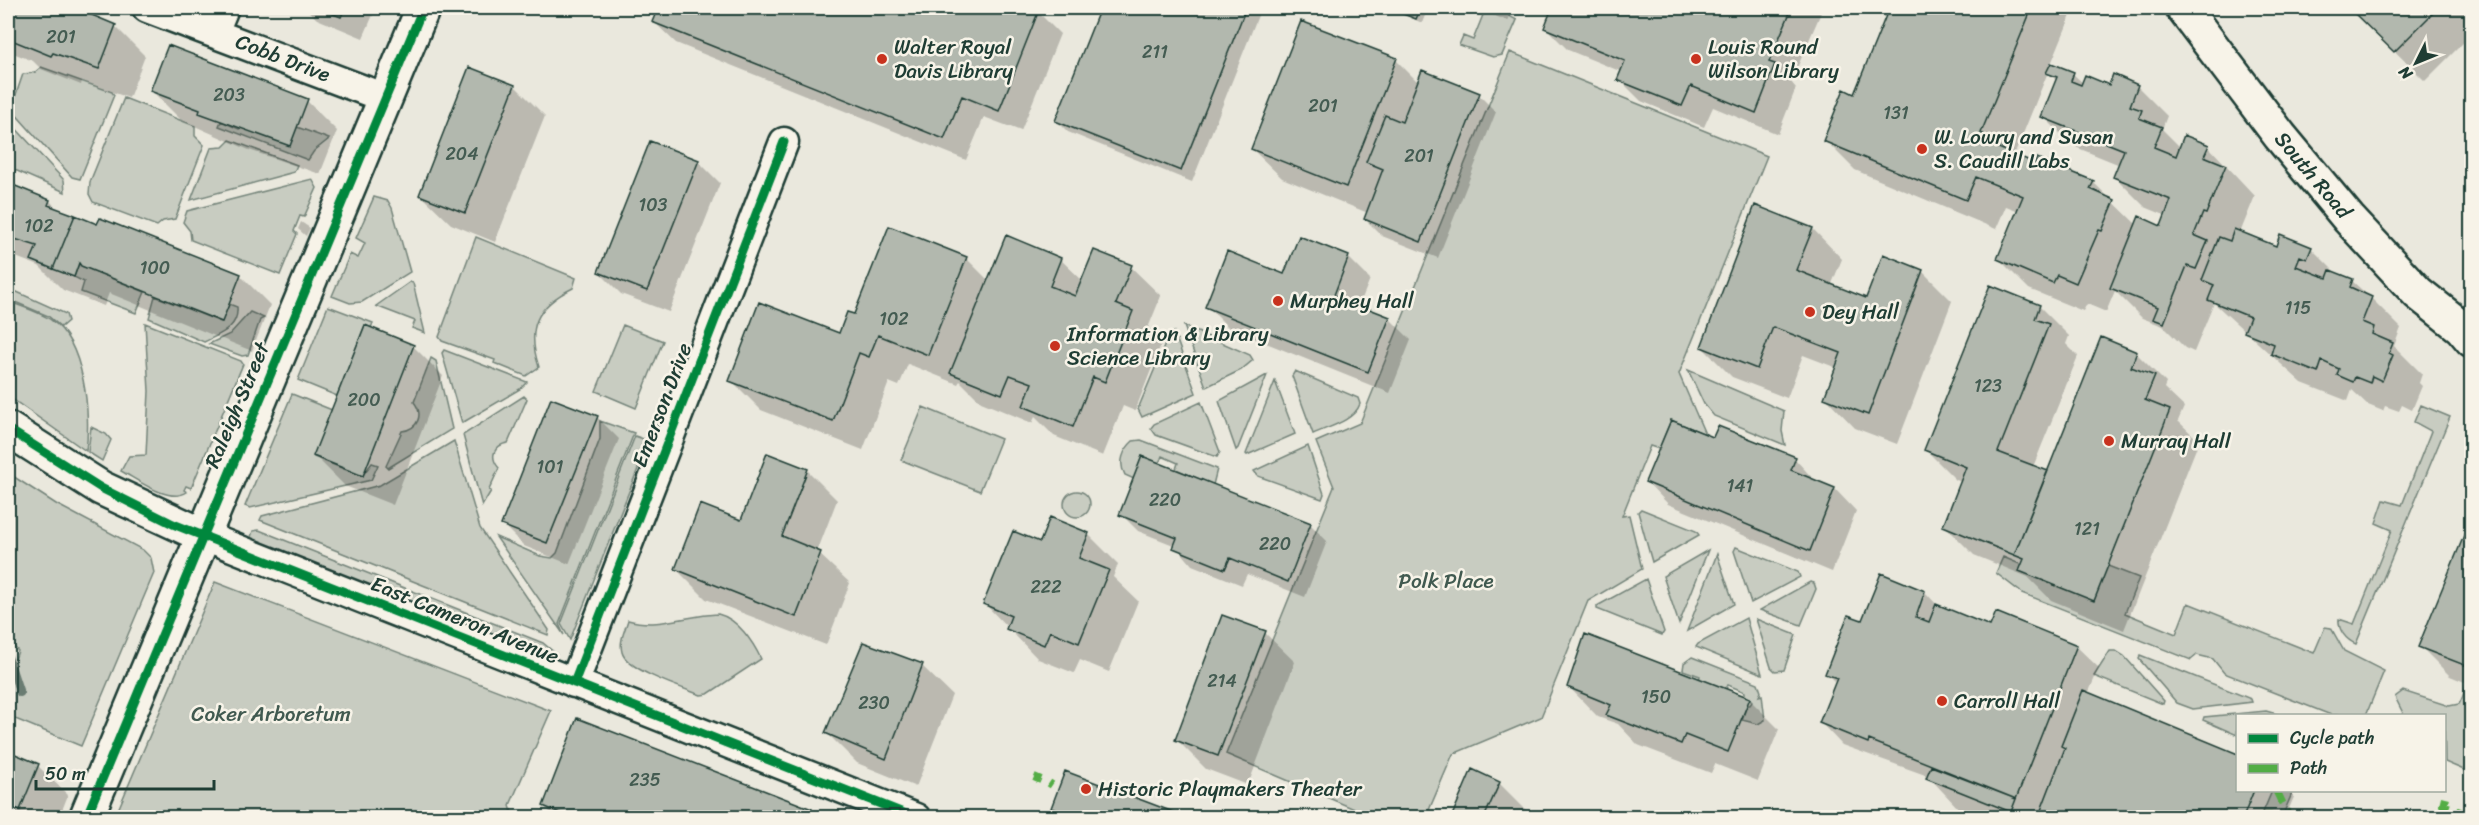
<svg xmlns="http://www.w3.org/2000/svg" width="2479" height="825" viewBox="0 0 2479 825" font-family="Sriracha,sans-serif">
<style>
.green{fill:#c8ccc1;stroke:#74847a;stroke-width:1.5}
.shadow{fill:#0003;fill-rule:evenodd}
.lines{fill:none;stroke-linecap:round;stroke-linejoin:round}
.stream{stroke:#6a7c72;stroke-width:8}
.building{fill:#b2b8ae;stroke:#1f3d34;stroke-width:1.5}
.minor-casing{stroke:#1f3d34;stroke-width:33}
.tertiary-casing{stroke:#1f3d34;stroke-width:38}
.secondary-casing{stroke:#1f3d34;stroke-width:38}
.minor{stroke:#f7f3e8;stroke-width:28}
.tertiary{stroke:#f7f3e8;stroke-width:33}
.secondary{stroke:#f7f3e8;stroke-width:33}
.quiet{stroke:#52ad45;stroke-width:8;stroke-dasharray:15 8;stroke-linecap:butt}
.cycleway-casing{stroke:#f7f3e8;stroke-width:13}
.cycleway{stroke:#00873e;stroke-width:9}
.poi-dot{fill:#c8321e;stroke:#f7f3e8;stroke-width:2}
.labels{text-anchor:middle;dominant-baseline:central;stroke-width:5;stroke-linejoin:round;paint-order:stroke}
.number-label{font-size:18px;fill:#445c52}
.poi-label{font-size:21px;fill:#1f3d34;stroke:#f7f3e8;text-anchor:start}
.street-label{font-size:21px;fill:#1f3d34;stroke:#f7f3e8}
.park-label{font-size:21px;fill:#415a50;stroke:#f7f3e8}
</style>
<rect width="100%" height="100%" fill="#eae8dd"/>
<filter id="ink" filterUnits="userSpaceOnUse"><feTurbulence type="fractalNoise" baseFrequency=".0167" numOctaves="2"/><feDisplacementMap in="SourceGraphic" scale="12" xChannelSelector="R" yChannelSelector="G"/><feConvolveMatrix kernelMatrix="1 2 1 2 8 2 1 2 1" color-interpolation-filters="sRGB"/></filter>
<g filter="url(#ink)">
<!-- green -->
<path class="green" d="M1466 8H1478L1492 13 1495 8H1512L1509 16 1517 20 1502 55 1493 57 1459 45 1463 36 1473 40 1483 15Z
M1510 52 1767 156 1679 374 1705 434 1671 420 1659 449 1650 446 1622 516 1629 515 1642 569 1588 601 1541 717 1453 754 1426 817H1373L1226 754 1334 487 1316 442 1360 423Z
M41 67 112 92 114 95 80 179 72 177 11 109 23 74 34 73Z
M124 98 195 126V136L204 145 175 219 163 221 157 226 93 202 89 194 90 182Z
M8 120 64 180 65 192 8 167Z
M221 121 239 129 240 126 297 127 329 139 314 151 308 160 219 126Z
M230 140 297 165 294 172 191 200 211 148 223 147Z
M312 179 317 188 304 217 300 216 294 231 297 234 280 275 191 240 190 231 183 222 187 211Z
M374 197 388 201 392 208 410 272 362 302 350 303 332 296 350 254 358 258 365 243 356 238Z
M476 237 576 278 573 288C536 306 526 328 539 367L526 376 494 363 495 360 442 341 439 337Z
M79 263 81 266 145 292 136 313 81 292 84 282 74 277Z
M410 282 413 283 425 333 412 328 415 321 376 306Z
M8 288 66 314 68 321 61 327 48 316 8 299Z
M155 296 221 322 229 304 237 307C239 328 220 334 204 342L149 318Z
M8 301C21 307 38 311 51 320 85 342 91 415 86 451L8 396Z
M328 306 373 323 371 328 365 325 337 396 298 380Z
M250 312 264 318 260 320 248 355 242 356 209 344 230 334Z
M145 323 241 361 243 364 192 486 191 488 186 486 184 490 187 492C169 504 138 480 121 471L129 456 146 455 149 391Z
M623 325 663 341 636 408 596 391Z
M1184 326 1250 355 1253 360 1241 370 1206 387Z
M1174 332 1196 393 1142 417 1138 409 1168 337Z
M444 350 527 382 520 389 462 423 442 353Z
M431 358 436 361 452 429 388 468 386 466 402 431C418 429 424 415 414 402Z
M1688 370 1784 411 1782 431 1785 445 1714 416 1704 404Z
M1295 371 1358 398 1360 404C1354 421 1328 427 1313 434L1292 376Z
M1267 375 1238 448 1236 450 1219 401Z
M1275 381 1295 434 1247 455 1246 454Z
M292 394 332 410 314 457 362 476 372 463 378 465 371 480 250 508 245 506Z
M524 396 527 399 508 443C494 445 489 457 499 468L489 490 491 491 482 506 463 435Z
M1201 402 1220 452 1217 457 1156 435 1151 428 1154 424Z
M2421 405 2450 417 2356 644C2346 640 2338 630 2339 619L2354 624 2392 530 2376 523 2384 500 2402 505 2431 431 2414 422Z
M923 407 1001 439 980 491 901 460Z
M600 421 634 433 559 624 564 635 496 537 540 556 552 558 557 553 600 439Z
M91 427 106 434 111 440 102 461 88 452Z
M635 436 649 441 570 640 561 624Z
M1141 440 1217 469 1213 485 1176 469 1178 463 1162 456 1159 463 1142 456 1134 479 1125 475C1118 463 1123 450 1133 441Z
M454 441 480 528 549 630 548 635 260 520 262 516 380 485Z
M1308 446 1324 494 1322 499 1258 476 1254 471Z
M8 473 56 504 143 550 151 558 154 573 81 746 8 716V668L18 696 22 692 13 665 18 651 8 641Z
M1064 504a13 13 0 1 1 26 0a13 13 0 1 1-26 0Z
M1641 509 1696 531 1699 535 1652 562 1638 512Z
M259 530 543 643 556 654 543 656 250 540 253 531Z
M1736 547 1798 572 1800 577 1751 603 1734 551Z
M1708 550 1679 624 1663 576Z
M1717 554 1734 604 1687 631Z
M2003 557 2022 565 2108 566 2139 578 2125 613 2176 634 2188 603 2314 653 2325 627 2331 628 2344 651 2384 671 2366 715H2331L2224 673 2213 659 2197 655 2191 660 2022 593 1996 573Z
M1646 579 1664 632 1662 635 1597 609V606Z
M215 582 551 711 510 805 513 817H115Z
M1810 582 1814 583 1816 589 1801 625 1760 610Z
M718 614C738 619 753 642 761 659L708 694 701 695C682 688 626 670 622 652 619 641 625 630 628 620 658 629 687 615 718 614Z
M1746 618 1762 674 1696 647 1698 644Z
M1756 619 1796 635 1784 670 1775 671 1771 667Z
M2110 651H2116L2124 656 2164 701 2163 704 2094 676Z
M2140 655 2251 699 2252 702 2193 709 2177 703 2139 659Z
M1692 657 1758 683 1761 692 1759 696 1762 695 1765 720 1758 724 1742 720 1747 705H1750L1752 702 1750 698 1745 696V692L1728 685 1726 689 1699 680 1700 676 1683 670 1684 663Z
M2470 668H2472L2471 773 2445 762 2444 716 2404 715 2395 697 2403 691 2449 706 2459 704C2467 692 2465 681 2470 668Z
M2266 711 2280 715 2238 716 2237 735 2203 720 2204 717Z
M2272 791H2293L2282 817H2261Z"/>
<!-- shadow -->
<path class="shadow" d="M8 8H71L115 26 145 56 129 98 82 81 81 85 41 69 33 61 8 51Z
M305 8H376L363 38 317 19Z
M660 8H1028L1038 12 1060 34 1021 131 984 117 966 160 676 43 654 22Z
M1101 8H1261L1192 182 1068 132 1057 121Z
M1390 8H1428L1422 23Z
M1474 8H1513L1508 21Z
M1554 8H1823L1791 82 1796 88 1778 134 1713 107 1704 127 1641 101 1619 79 1622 72 1568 50 1546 28Z
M1891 8H2066L2072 13 2051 64 2073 74 2084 84 2137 86 2167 116 2162 129 2180 147 2208 146 2255 196 2240 233 2276 248H2311L2337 274 2352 281 2371 298 2401 328 2394 346 2422 374 2419 383 2422 386 2412 410 2402 405 2399 411 2385 406 2383 411 2368 405 2352 390 2348 401 2302 383 2214 303 2194 352 2185 348 2163 326 2142 318 2115 291 2106 312 2087 304 2083 311 2029 289 1999 259 2019 211 2006 206 1996 229 1855 170 1825 140 1855 96ZM2048 72 2057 81 2043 116 2073 146 2120 165 2115 177 2145 207 2167 216 2162 228 2137 225 2093 182 2014 156Z
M2357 8H2472V34L2425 81 2354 11Z
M1396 60 1419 83 1423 72 1479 95 1496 112 1438 258 1382 236 1365 219 1368 213 1282 178 1252 149Z
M470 69 515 86 545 116 495 242 451 224 421 195Z
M152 91 307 101 337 131 320 174 249 150 181 120Z
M698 161 720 183 669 312 621 294 599 272Z
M8 184 50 201 59 211 240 275 270 305 252 351 109 293 104 306 63 290 39 266 8 254Z
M1756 207 1813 229 1842 259 1831 286 1867 300 1922 271 1952 301 1897 444 1855 428 1826 398 1837 368 1803 355 1787 398 1732 377 1702 347Z
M301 222 310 228 306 236 298 229Z
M1348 257 1370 279 1359 306 1389 318 1411 340 1390 393 1229 328 1207 306 1285 276Z
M966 258 989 281 1060 259 1083 281 1131 267 1161 296 1148 328 1162 342 1135 411 1123 406 1103 456 1054 436 1035 417 1032 423 981 402 960 381 958 384 908 364 899 386 889 382 863 450 761 410 731 380 840 335 855 316Z
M2039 306 2069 336 2066 344 2078 356 2033 467 2049 473 2136 353 2166 383 2164 388 2184 407 2178 421 2199 441 2124 630 2051 600 2028 577 1974 555 1945 526 1962 482 1956 480 1926 450Z
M413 346 443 376 393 505 345 486 315 456Z
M597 417 619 439 569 564 524 546 502 524Z
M1714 439 1795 459 1816 482 1835 489 1856 511 1832 572 1668 504 1647 482Z
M807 470 837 500 817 552 850 583 826 645 706 599 676 569Z
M1121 514 1310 524 1327 541 1305 597 1247 574 1242 585 1192 565 1176 546 1138 531Z
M2472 520V685L2450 676 2420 646Z
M1088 534 1118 564 1113 577 1138 601 1109 672 1080 660 1074 673 1038 659 985 604 1040 543Z
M1882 575 1925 592 1939 607 1991 628 1997 614 2077 647 2099 668 2088 694 2238 790H2287L2294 797 2285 818H1982L1958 808 1928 776 1842 745 1821 723 1836 683 1826 673 1863 622Z
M1265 633 1295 662 1248 785 1206 769 1176 739Z
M1586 636 1750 700 1779 729 1758 781 1715 764 1711 773 1638 745 1618 724 1598 717 1569 687Z
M922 666 952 695 916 787 857 763 827 733Z
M8 752 38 766 68 795 59 818H8Z
M1499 783 1529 813 1527 818H1453Z
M544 806 811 810 818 818H556Z
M1053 807 1184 818H1063Z"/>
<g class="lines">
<!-- stream -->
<path class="stream" d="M8 657 20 693"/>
</g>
<!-- building -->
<path class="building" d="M8 8H75L116 25 99 69 53 53 51 56 9 39Z
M318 8H345L341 17Z
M658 8H1005L1019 14 1021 8 1039 10 999 111 962 96 944 139 652 22Z
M1100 8H1246L1181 171 1055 121Z
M1388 8H1421L1416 19Z
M1552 8H1792L1769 62 1775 64 1756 113 1691 86 1682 106 1617 80 1625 61 1544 28Z
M1889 8H2032L1981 133 1992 138 1989 144 2035 163 2037 158 2094 181 2090 189 2115 200 2102 231 2099 230 2076 283 2057 275 2053 283 1997 259 2023 196 1976 177 1966 200 1823 141 1844 89 1854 94Z
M2355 8H2438L2394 52 2352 11Z
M1301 21 1397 58 1346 187 1251 149Z
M168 45 308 99 290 146 199 113 200 110 150 91Z
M2051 63 2074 72 2071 81 2081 85 2085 75 2109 85 2113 74 2138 85 2130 106 2142 110 2139 118 2162 127 2154 147 2176 156 2184 135 2209 145 2204 156 2226 165 2206 214 2203 213 2194 235 2208 241 2196 269 2187 266 2164 323 2153 319 2158 307 2110 288 2139 216 2161 226 2171 200 2113 177 2124 150 2041 117 2057 77 2046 73Z
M469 67 515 85 465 213 419 195Z
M1422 70 1480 93 1421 242 1364 219 1383 169 1366 162 1385 115 1402 122Z
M650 141 699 160 647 291 598 272Z
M8 183 50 200 48 205 75 215 53 269 31 260 37 246 8 237Z
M1755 205 1813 228 1796 270 1866 298 1883 254 1923 270 1868 415 1824 398 1841 353 1773 327 1757 369 1701 347Z
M75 215 97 224 100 218 241 274 222 322 81 266 79 263 74 277 53 269Z
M889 226 967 257 928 355 878 335 869 357 859 353 833 421 729 381 759 302 839 333 847 312 854 314Z
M2234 229 2276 246 2280 234 2312 247 2307 259 2300 256 2296 266 2327 278 2330 270 2353 279 2350 287 2372 297 2362 322 2374 327 2372 334 2393 343 2389 353 2393 355 2382 381 2372 376 2370 383 2355 377 2353 382 2337 375 2339 369 2322 361 2318 373 2271 354 2274 344 2244 332 2250 317 2208 300 2214 285 2202 280 2219 237 2230 241Z
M1006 235 1061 258 1050 286 1075 296 1094 250 1132 265 1116 304 1133 311 1105 382 1093 377 1073 427 1023 406 1032 383 1010 375 1002 394 950 373Z
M1299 236 1349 256 1334 295 1390 317 1368 372 1205 307 1227 251 1284 274Z
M1990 285 2040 305 2035 319 2049 324 1998 452 2048 471 2014 555 1943 526 1966 467 1924 450Z
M365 325 414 345 363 476 313 456Z
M2101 337 2137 352 2131 367 2155 376 2145 400 2170 410 2094 601 2019 571 2024 559 2014 555Z
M551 398 598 416 547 543 501 525Z
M1671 420 1713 437 1718 426 1796 457 1791 470 1835 488 1810 551 1645 482Z
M767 453 808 469 782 536 821 552 796 617 675 569 700 504 741 520Z
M1142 456 1311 523 1288 582 1230 558 1225 569 1173 548 1177 538 1119 515Z
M2472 516V668L2418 647Z
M1050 517 1089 533 1079 558 1109 570 1079 643 1050 631 1044 645 1006 629 1011 616 983 604 1013 531 1040 542Z
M1881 573 1925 591 1916 617 1929 622 1936 604 1990 626 1996 612 2077 645 2016 799 1869 740 1868 743 1819 723 1837 678 1825 674 1848 615 1862 620Z
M1222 615 1266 631 1218 756 1175 740Z
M1585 634 1750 698 1728 752 1685 735 1681 744 1606 715 1611 705 1567 687Z
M863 642 923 664 886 759 825 733Z
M2083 690 2238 754V790H2254L2243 818H2038L2065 748 2061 746Z
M577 718 812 809 809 818H572L543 806Z
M8 751 39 764 20 810 8 805Z
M1931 766 2016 799 2011 812 1926 778Z
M1472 769 1500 782 1484 818H1451Z
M1065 771 1189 818H1077L1051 808Z"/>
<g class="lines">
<defs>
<path id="minor" d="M147 8 385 98
M214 32 224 8
M202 535 916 818
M574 683 784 142"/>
<path id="tertiary" d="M8 429 101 488 202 535
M86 818 423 8"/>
<path id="secondary" d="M2183 8 2280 136 2349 219 2418 293 2461 327 2472 340"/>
</defs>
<!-- minor casing -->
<use href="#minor" class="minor-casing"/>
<!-- tertiary casing -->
<use href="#tertiary" class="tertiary-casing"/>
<!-- secondary casing -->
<use href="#secondary" class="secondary-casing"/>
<!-- minor -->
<use href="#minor" class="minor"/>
<!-- tertiary -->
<use href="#tertiary" class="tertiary"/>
<!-- secondary -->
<use href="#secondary" class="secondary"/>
<!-- quiet -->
<path class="quiet" d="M1034 777 1041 780
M1049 783 1052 785
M2276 790 2288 815
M2445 797 2443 805 2465 814 2464 818
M2257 817 2288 815"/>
<defs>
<path id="cycleway" d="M8 429 101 488 173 524 916 818
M574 683 784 142
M86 818 423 8"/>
</defs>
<!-- cycleway casing -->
<use href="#cycleway" class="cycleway-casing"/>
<!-- cycleway -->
<use href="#cycleway" class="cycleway"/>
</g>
</g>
<!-- markers -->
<g class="poi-dot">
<circle cx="882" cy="59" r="6"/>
<circle cx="1696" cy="59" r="6"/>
<circle cx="1922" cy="149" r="6"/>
<circle cx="1278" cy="301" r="6"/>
<circle cx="1810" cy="312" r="6"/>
<circle cx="1055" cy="346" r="6"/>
<circle cx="2109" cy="441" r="6"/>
<circle cx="1942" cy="701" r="6"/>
<circle cx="1086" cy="789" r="6"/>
</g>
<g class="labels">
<!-- number labels -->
<g class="number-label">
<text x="61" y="37">201</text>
<text x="1155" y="52">211</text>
<text x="229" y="95">203</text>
<text x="1323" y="106">201</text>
<text x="1896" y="113">131</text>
<text x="462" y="154">204</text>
<text x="1419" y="156">201</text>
<text x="653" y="205">103</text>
<text x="39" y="226">102</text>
<text x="155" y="268">100</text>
<text x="2298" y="308">115</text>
<text x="894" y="319">102</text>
<text x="1988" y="386">123</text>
<text x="364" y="400">200</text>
<text x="550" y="467">101</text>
<text x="1740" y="486">141</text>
<text x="1165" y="500">220</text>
<text x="2087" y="529">121</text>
<text x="1275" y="544">220</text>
<text x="1046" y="587">222</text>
<text x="1222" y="681">214</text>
<text x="1656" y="697">150</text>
<text x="874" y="703">230</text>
<text x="645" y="780">235</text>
</g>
<!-- poi labels -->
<g class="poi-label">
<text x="894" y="47">Walter Royal<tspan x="894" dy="24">Davis Library</tspan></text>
<text x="1708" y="47">Louis Round<tspan x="1708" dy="24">Wilson Library</tspan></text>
<text x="1934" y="137">W. Lowry and Susan<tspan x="1934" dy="24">S. Caudill Labs</tspan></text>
<text x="1290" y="301">Murphey Hall</text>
<text x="1822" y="312">Dey Hall</text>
<text x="1067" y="334">Information &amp; Library<tspan x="1067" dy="24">Science Library</tspan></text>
<text x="2121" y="441">Murray Hall</text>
<text x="1954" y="701">Carroll Hall</text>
<text x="1098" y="789">Historic Playmakers Theater</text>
</g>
<!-- street labels -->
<g class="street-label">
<text transform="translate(283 58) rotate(21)">Cobb Drive</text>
<text transform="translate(2313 175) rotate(50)">South Road</text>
<text transform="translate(237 405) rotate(-67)">Raleigh Street</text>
<text transform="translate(662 405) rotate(-69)">Emerson Drive</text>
<text transform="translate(465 620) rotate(22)">East Cameron Avenue</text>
</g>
<!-- park labels -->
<g class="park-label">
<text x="1446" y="581">Polk Place</text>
<text x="271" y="714">Coker Arboretum</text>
</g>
</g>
<!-- margin -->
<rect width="2479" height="825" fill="none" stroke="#f7f3e8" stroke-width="30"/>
<rect x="15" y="15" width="2449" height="795" fill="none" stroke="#1f3d34" stroke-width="2" filter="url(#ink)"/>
<!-- legend -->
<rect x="2236" y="714" width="210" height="78" fill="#f7f3e8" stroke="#a1aaa0" stroke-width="1.5"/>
<rect x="2248" y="734" width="30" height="9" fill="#00873e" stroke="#a1aaa0" stroke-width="1.5"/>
<text x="2290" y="744" font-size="18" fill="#1f3d34">Cycle path</text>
<rect x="2248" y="764" width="30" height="9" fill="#52ad45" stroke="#a1aaa0" stroke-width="1.5"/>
<text x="2290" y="774" font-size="18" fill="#1f3d34">Path</text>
<!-- north arrow -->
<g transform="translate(2416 63) rotate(227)" stroke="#f7f3e8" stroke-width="4.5" paint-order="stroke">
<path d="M0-4.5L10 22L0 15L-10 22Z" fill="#1f3d34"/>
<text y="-9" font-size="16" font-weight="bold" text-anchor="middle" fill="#1f3d34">N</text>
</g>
<!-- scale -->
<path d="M36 780v9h178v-9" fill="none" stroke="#1f3d34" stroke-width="3"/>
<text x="45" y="780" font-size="18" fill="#1f3d34" stroke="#f7f3e8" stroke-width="4.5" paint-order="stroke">50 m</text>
</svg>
